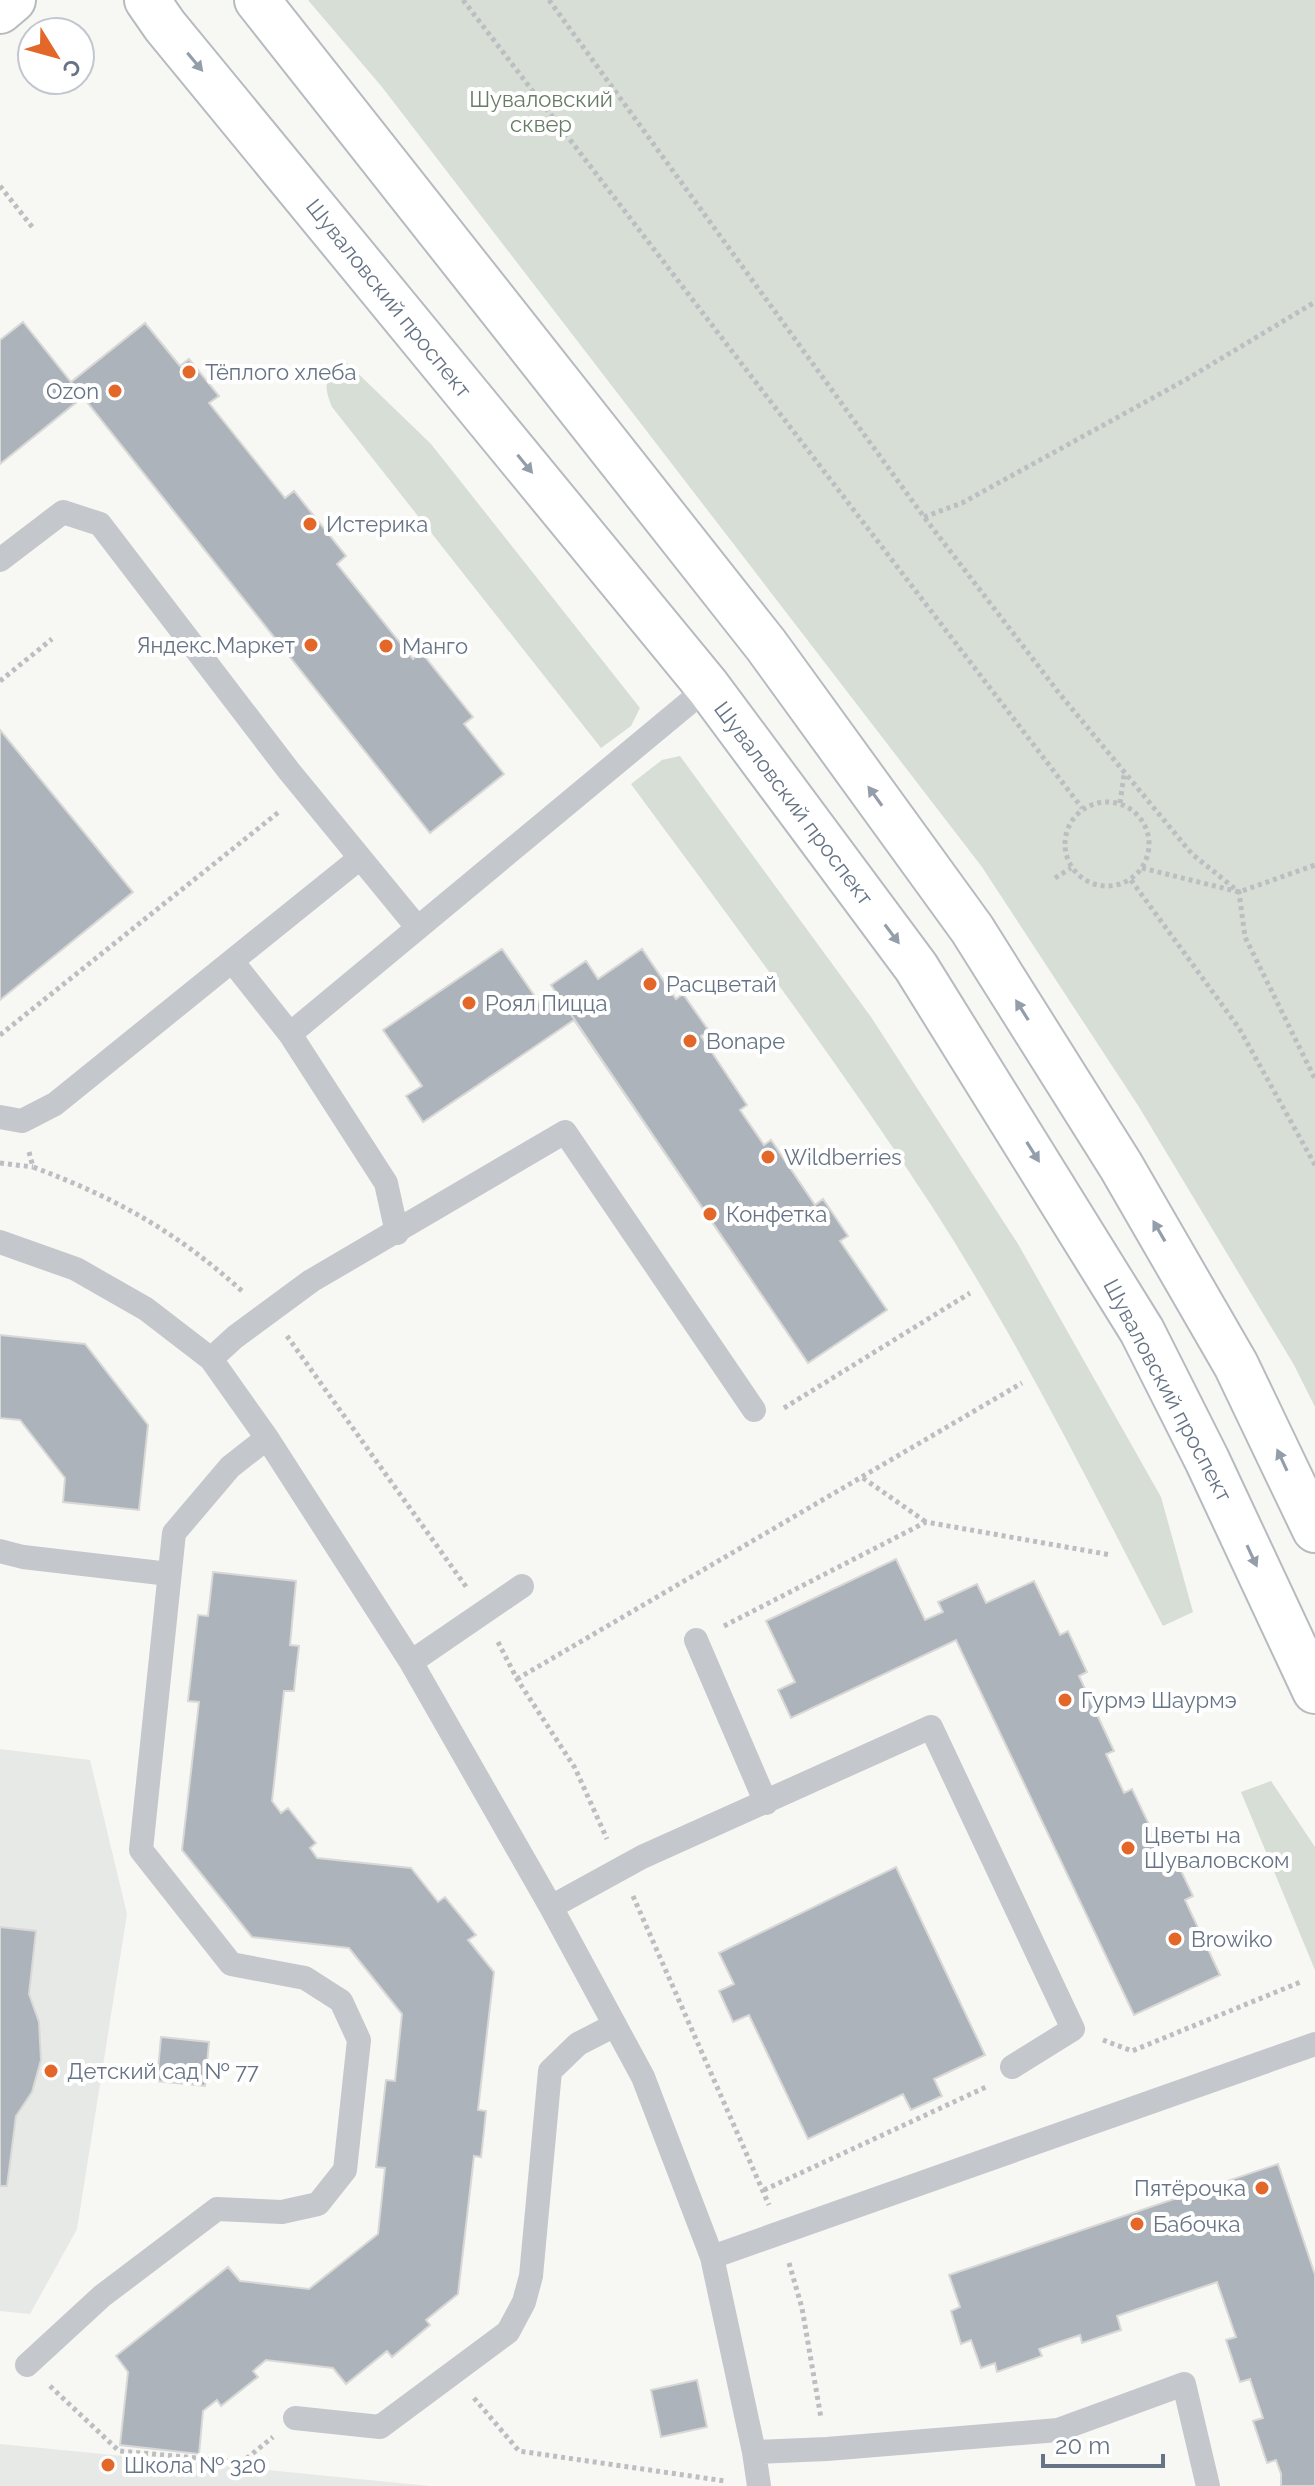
<svg xmlns="http://www.w3.org/2000/svg" width="1315" height="2486" viewBox="0 0 1315 2486" font-family="Raleway,sans-serif">
<style>
.built{fill:#e7e9e7}
.green{fill:#d7ded5}
.building{fill:#adb3ba;stroke:#d8d8d6;stroke-width:2}
.lines{fill:none;stroke-linecap:round;stroke-linejoin:round}
.secondary-casing{stroke:#b6bbc0;stroke-width:48}
.path{stroke:#bcbec1;stroke-width:5;stroke-dasharray:4 4;stroke-linecap:butt}
.lane{stroke:#c4c7cb;stroke-width:24}
.secondary{stroke:#fff;stroke-width:44}
.oneway{fill:#949eaa}
.poi-dot{fill:#e36728;stroke:#fff;stroke-width:3}
.labels{text-anchor:middle;dominant-baseline:central;stroke-width:8;stroke-linejoin:round;paint-order:stroke}
.park-label{font-size:22px;fill:#677c65;stroke:#fff}
.street-label{font-size:22px;fill:#667485;stroke:#fff}
.poi-label{font-size:22px;fill:#667485;stroke:#fff;text-anchor:start}
</style>
<rect width="100%" height="100%" fill="#f7f7f4"/>
<!-- built -->
<path class="built" d="M0 1749 90 1760 127 1914 77 2229 30 2314 0 2311Z
M0 2444 430 2486H0Z"/>
<!-- green -->
<path class="green" d="M308 0H1315V1407L1294 1365 1139 1107 982 867 382 87Z
M343 359 431 444 640 708 631 726 601 748 332 407C322 382 326 378 343 359Z
M680 756 871 1017 1018 1244 1161 1497 1193 1612 1163 1626C1090 1485 1019 1342 933 1208 838 1062 734 924 631 784L662 760Z
M1271 1781 1315 1847V1970L1241 1792Z"/>
<!-- building -->
<path class="building" d="M23 322 83 397 0 464V340Z
M23 322 71 382 145 323 180 366 189 359 219 396 209 403 285 498 294 491 346 556 337 564 413 659 421 652 473 717 464 724 504 774 430 833 83 397 0 464V340Z
M145 323 180 366 189 359 219 396 209 403 285 498 294 491 346 556 337 564 413 659 421 652 473 717 464 724 504 774 430 833 71 382Z
M0 730 133 892 0 1000Z
M502 949 541 1005 557 994 551 985 586 961 598 979 642 949 676 999 683 994 709 1031 701 1036 747 1105 740 1110 764 1145 771 1140 815 1205 823 1199 848 1236 840 1241 887 1310 808 1363 574 1020 423 1122 406 1096 422 1086 383 1030Z
M642 949 676 999 683 994 709 1031 701 1036 747 1105 740 1110 764 1145 771 1140 815 1205 823 1199 848 1236 840 1241 887 1310 808 1363 551 985 586 961 598 979Z
M0 1335 85 1344 148 1425 139 1510 63 1502 65 1478 20 1420 0 1418Z
M896 1559 925 1620 943 1612 938 1602 977 1584 986 1603 1034 1581 1060 1635 1068 1631 1087 1672 1079 1676 1114 1751 1106 1754 1124 1793 1132 1789 1166 1860 1174 1856 1193 1896 1185 1900 1220 1975 1134 2015 956 1640 791 1718 778 1690 795 1682 766 1621Z
M213 1572 296 1581 290 1645 299 1646 296 1671 294 1691H284L272 1801 281 1813 288 1808 316 1843 310 1848 317 1858 411 1868 438 1902 445 1897 476 1935 468 1940 494 1972 478 2110 486 2111 484 2131 481 2157 474 2156 458 2294 426 2320 430 2325 392 2357 387 2351 346 2384 333 2368 266 2360 253 2371 258 2377 221 2406 217 2400 203 2411 199 2454 120 2445 128 2372 116 2356 228 2267 240 2281 309 2289 378 2234 385 2168 376 2167 386 2080 395 2081 402 2014 349 1948 252 1937 182 1850 199 1702 188 1701 198 1615 208 1616Z
M896 1867 985 2055 934 2079 942 2096 911 2110 903 2094 808 2139 749 2015 733 2022 719 1991 734 1984 719 1953Z
M0 1927 36 1931 29 1994 39 2022 41 2060 32 2092 16 2116 7 2186H0Z
M161 2037 209 2042 205 2086 157 2081Z
M1278 2164 1315 2275V2486H1281V2474L1276 2460 1267 2463 1253 2421 1263 2418 1250 2379 1240 2382 1226 2340 1236 2337 1217 2282 1117 2316 1121 2330 1082 2343 1080 2335 1059 2342 1039 2349 1042 2356 997 2372 995 2363 981 2368 971 2340 961 2344 951 2311 960 2307 949 2275Z
M697 2380 707 2427 661 2437 651 2390Z"/>
<g class="lines">
<defs>
<path id="secondary" d="M147 0 165 26 708 687 916 967 1142 1331 1207 1460 1315 1691
M257 0 766 645 972 929 1121 1166 1236 1365 1315 1530
M0 11 13 0"/>
</defs>
<!-- secondary casing -->
<use href="#secondary" class="secondary-casing"/>
<!-- path -->
<path class="path" d="M463 0 1082 808
M549 0 924 517 1059 693 1192 854 1239 892 1245 937 1315 1079
M0 186 33 228
M924 517 962 503 1187 379 1315 302
M0 681 52 639
M1065 844a42 42 0 1 1 84 0a42 42 0 1 1-84 0Z
M1120 803 1124 775
M1142 868 1239 892 1315 865
M1055 878 1071 868
M1131 880 1239 1028 1315 1165
M0 1035 280 811
M29 1152 33 1167C116 1198 177 1232 243 1292
M0 1163 33 1167
M287 1336 467 1588
M784 1408 970 1293
M863 1478 926 1522
M724 1626 926 1522 1111 1555
M498 1642 517 1679 575 1768 607 1839
M517 1679 1022 1383
M633 1896 769 2205
M1103 2040 1132 2051 1303 1981
M764 2190 986 2087
M789 2263 802 2308 821 2418
M50 2386 119 2451 242 2462 273 2437
M474 2398 519 2451 725 2481"/>
<!-- lane -->
<path class="lane" d="M0 560 63 512 100 524 289 771 417 927
M232 961 360 858
M290 1034 708 687
M0 1117 22 1121 55 1104 232 961 290 1034 386 1183 397 1233
M0 1242 76 1269 146 1309 211 1359 267 1438 411 1662 551 1907 643 2077 712 2257 754 2452 759 2486
M211 1359 235 1337 311 1281 565 1132 754 1410
M0 1551 23 1557 169 1574
M696 1640 766 1803
M411 1662 522 1586
M551 1907 642 1857 931 1727 1073 2029 1012 2067
M712 2257 1315 2044
M27 2365 102 2296 217 2209 282 2212 318 2204 345 2170 359 2040 341 2001 305 1978 231 1964 141 1850 174 1533 230 1467 267 1438
M295 2418 380 2427 508 2332 524 2302 531 2276 550 2071 578 2044 615 2025
M754 2452 827 2449 1058 2430 1184 2384 1208 2486"/>
<!-- secondary -->
<use href="#secondary" class="secondary"/>
</g>
<!-- one-way arrows -->
<defs><path id="oneway-solid" d="M-6-.8H1V-3.2L6.5 0L1 3.2V.8H-6Z" transform="scale(2)"/></defs>
<g class="oneway">
<use href="#oneway-solid" transform="translate(195 62) rotate(50)"/>
<use href="#oneway-solid" transform="translate(525 464) rotate(51)"/>
<use href="#oneway-solid" transform="translate(875 796) rotate(-126)"/>
<use href="#oneway-solid" transform="translate(892 934) rotate(53)"/>
<use href="#oneway-solid" transform="translate(1022 1010) rotate(-122)"/>
<use href="#oneway-solid" transform="translate(1033 1152) rotate(58)"/>
<use href="#oneway-solid" transform="translate(1159 1231) rotate(-120)"/>
<use href="#oneway-solid" transform="translate(1282 1460) rotate(-115)"/>
<use href="#oneway-solid" transform="translate(1252 1556) rotate(65)"/>
</g>
<!-- markers -->
<g class="poi-dot">
<circle cx="189" cy="372" r="8"/>
<circle cx="115" cy="391" r="8"/>
<circle cx="310" cy="524" r="8"/>
<circle cx="311" cy="645" r="8"/>
<circle cx="386" cy="646" r="8"/>
<circle cx="650" cy="984" r="8"/>
<circle cx="469" cy="1003" r="8"/>
<circle cx="690" cy="1041" r="8"/>
<circle cx="768" cy="1157" r="8"/>
<circle cx="710" cy="1214" r="8"/>
<circle cx="1065" cy="1700" r="8"/>
<circle cx="1128" cy="1848" r="8"/>
<circle cx="1175" cy="1939" r="8"/>
<circle cx="51" cy="2071" r="8"/>
<circle cx="1262" cy="2188" r="8"/>
<circle cx="1137" cy="2224" r="8"/>
<circle cx="108" cy="2465" r="8"/>
</g>
<g class="labels">
<!-- park labels -->
<g class="park-label">
<text x="541" y="99">Шуваловский<tspan x="541" dy="25">сквер</tspan></text>
</g>
<!-- street labels -->
<g class="street-label">
<text transform="translate(389 298) rotate(51)">Шуваловский проспект</text>
<text transform="translate(794 803) rotate(53)">Шуваловский проспект</text>
<text transform="translate(1168 1390) rotate(62)">Шуваловский проспект</text>
</g>
<!-- poi labels -->
<g class="poi-label">
<text x="205" y="372">Тёплого хлеба</text>
<text x="99" y="391" text-anchor="end">Ozon</text>
<text x="326" y="524">Истерика</text>
<text x="295" y="645" text-anchor="end">Яндекс.Маркет</text>
<text x="402" y="646">Манго</text>
<text x="666" y="984">Расцветай</text>
<text x="485" y="1003">Роял Пицца</text>
<text x="706" y="1041">Bonape</text>
<text x="784" y="1157">Wildberries</text>
<text x="726" y="1214">Конфетка</text>
<text x="1081" y="1700">Гурмэ Шаурмэ</text>
<text x="1144" y="1835">Цветы на<tspan x="1144" dy="25">Шуваловском</tspan></text>
<text x="1191" y="1939">Browiko</text>
<text x="67" y="2071">Детский сад № 77</text>
<text x="1246" y="2188" text-anchor="end">Пятёрочка</text>
<text x="1153" y="2224">Бабочка</text>
<text x="124" y="2465">Школа № 320</text>
</g>
</g>
<!-- north arrow -->
<g transform="translate(56 56) rotate(127)"><circle r="38" fill="#ffffff" stroke="#c2c7ce" stroke-width="2"/>
<path d="M0-6L14 30L0 20L-14 30Z" fill="#e36728"/>
<text y="-12" font-size="22" font-weight="bold" text-anchor="middle" fill="#667485">С</text>
</g>
<!-- scale -->
<path d="M1043 2454v12h120v-12" fill="none" stroke="#667485" stroke-width="4"/>
<text x="1055" y="2454" font-size="24" fill="#667485" stroke="#ffffff" stroke-width="6" paint-order="stroke">20 m</text>
</svg>
